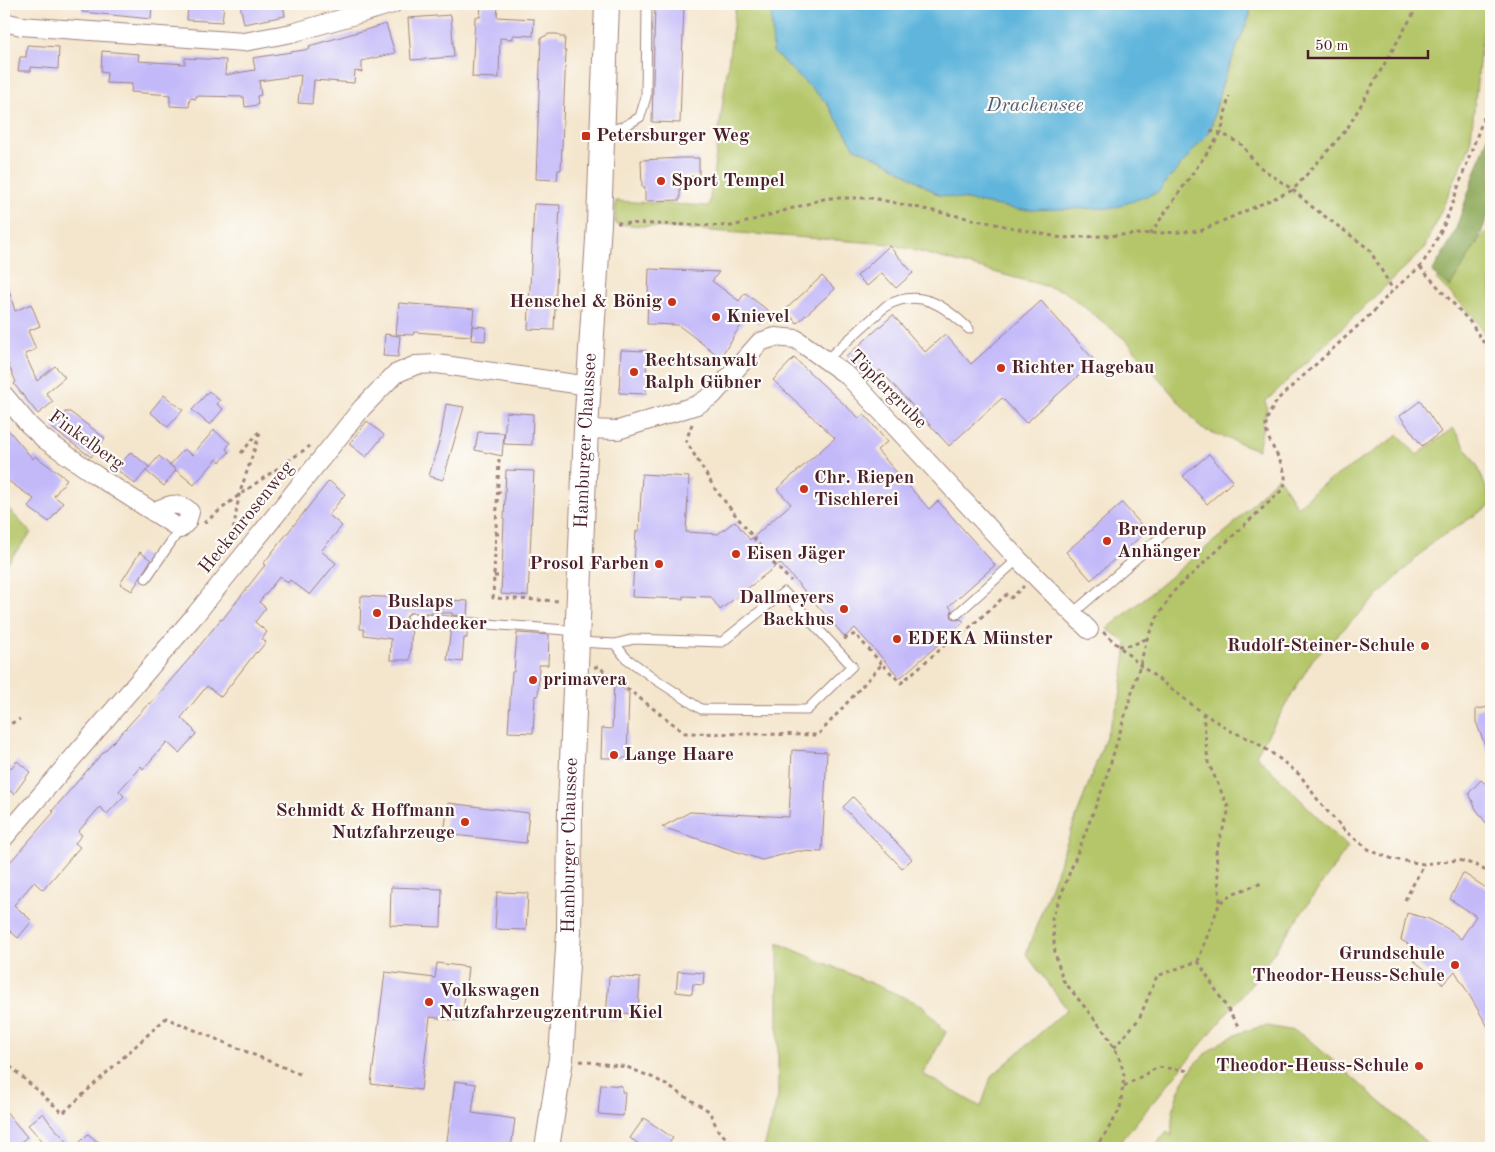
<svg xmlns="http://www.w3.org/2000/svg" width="1495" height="1152" viewBox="0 0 1495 1152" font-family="'Old Standard TT',serif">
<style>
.green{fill:#b4c669;stroke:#7f724a}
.forest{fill:#8fab5d;stroke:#6c6544}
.water{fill:#5fb5dc;stroke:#546a84}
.building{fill:#c3b9f9}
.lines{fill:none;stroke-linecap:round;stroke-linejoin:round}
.lane-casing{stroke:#9f827c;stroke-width:11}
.street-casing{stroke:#9f827c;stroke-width:20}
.secondary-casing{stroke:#9f827c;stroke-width:26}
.path{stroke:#9f827c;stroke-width:3;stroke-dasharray:4 4;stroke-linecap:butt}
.lane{stroke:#fff;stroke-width:9}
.street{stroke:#fff;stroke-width:18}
.secondary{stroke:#fff;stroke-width:24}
.poi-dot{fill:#c8321e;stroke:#fdfcf7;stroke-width:2}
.labels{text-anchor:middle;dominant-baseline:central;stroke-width:4.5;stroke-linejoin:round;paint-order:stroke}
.poi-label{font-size:19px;font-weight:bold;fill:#4a1f2b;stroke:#fdfcf7;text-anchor:start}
.street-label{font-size:19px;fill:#4a1f2b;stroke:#fdfcf7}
.water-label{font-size:20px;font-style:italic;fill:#525b72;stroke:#fdfcf7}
</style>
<rect width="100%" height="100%" fill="#fdfcf7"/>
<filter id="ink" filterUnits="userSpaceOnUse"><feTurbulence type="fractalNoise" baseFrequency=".02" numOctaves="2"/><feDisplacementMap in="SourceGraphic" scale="10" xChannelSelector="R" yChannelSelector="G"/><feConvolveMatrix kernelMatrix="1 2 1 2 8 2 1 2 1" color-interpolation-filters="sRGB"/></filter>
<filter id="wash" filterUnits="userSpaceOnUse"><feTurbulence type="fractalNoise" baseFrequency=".0096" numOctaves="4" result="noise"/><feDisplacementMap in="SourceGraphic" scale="20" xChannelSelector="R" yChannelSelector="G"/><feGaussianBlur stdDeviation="1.12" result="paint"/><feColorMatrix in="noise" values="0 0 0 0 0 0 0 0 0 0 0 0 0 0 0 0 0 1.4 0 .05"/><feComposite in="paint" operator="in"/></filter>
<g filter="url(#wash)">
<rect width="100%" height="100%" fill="#f4e6cd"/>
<!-- green -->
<path class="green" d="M736 4H771L773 52 826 102 855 148 887 162 939 195 1210 131 1222 84 1250 15V4H1490L1482 37 1470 146 1424 249 1265 402 1267 407 1258 450 1202 429 1127 341 1064 291 890 244 615 224 616 201 709 206Z
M1491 228V344L1473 316 1436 279Z
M1453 428 1478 467 1491 501V505L1433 542 1313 659 1256 755 1348 847 1252 983 1115 1148H764L778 1097V943L922 1005 946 1032 923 1074 981 1107 991 1077 1067 1009 1026 954 1120 698 1127 643 1107 629 1231 527 1278 476 1297 507 1319 487 1399 435 1417 455Z
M4 504 31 533 4 567Z
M1266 1026 1295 1031 1307 1038 1433 1148H1156L1154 1147 1167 1131 1172 1135C1168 1078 1211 1035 1266 1026Z"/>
<!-- forest -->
<path class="forest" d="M1491 128V209L1477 243 1450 287 1432 272 1453 237Z"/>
<!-- water -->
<path class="water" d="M771 4H1250V15L1222 84 1210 131 1158 192 1114 208 1020 210 939 195 887 162 855 148 826 102 773 52Z"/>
<g id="blocks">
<!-- building -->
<path class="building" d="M82 4H152L151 19 82 12Z
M188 4H224L222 22 187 20Z
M240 4H283L285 16 244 24Z
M655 4H684L680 123 652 122Z
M481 5 498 6 497 17 534 19 533 36 513 35V39L500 38 499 78 472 77 475 17H480Z
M451 15 454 57 411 60 408 18Z
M386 24 395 53 362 61V72L355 71 354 83 314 80 312 104 298 103 301 75 259 81 261 95 257 96 258 105 245 107 244 97 196 96V99L190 98 189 107 170 106V95L131 92 132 84 106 83 107 73 101 72 102 51 139 54 138 61 185 64V58L226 60 225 75 255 70 253 58 310 49 309 46Z
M549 34H558L560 37H565L564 51H566L561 170H558L557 180 536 179 541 38Z
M27 45 59 47 58 69 31 67V71H18L20 57H26Z
M682 158H699V176L680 177V200L645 201V187H642L641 160Z
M534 204 560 205 554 330 528 329Z
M889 246 913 273 896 288 882 273 867 286 857 276Z
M649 269 719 272 712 281 739 301 745 293 769 311 759 324 748 316 732 338 733 339 720 357 678 325 647 324Z
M822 276 835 289 797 323 785 310Z
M4 283H7L15 311 31 304 40 326 28 331 36 349 25 354 37 381 55 366 65 377 46 393 53 402 38 414 14 384 16 382 7 362 4 364Z
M1041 301 1095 361 1026 423 1002 398 949 446 880 370 868 381 846 357 893 315 925 352 945 334 971 364Z
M399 303 474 309 471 336 414 332 413 335 396 334Z
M472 326 486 327 485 341 471 340Z
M385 334 400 336 398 357 383 356Z
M621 350 647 351 646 394 619 393Z
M794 358 859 418 864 414 887 442 877 450 929 509 938 501 995 565 949 606 952 610 951 613 952 618 956 620 961 619 964 622 900 678 855 628 845 637 780 563 720 610 711 597 683 596V599L632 597 636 531H639L642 474 689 477 686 532 718 534 735 521 750 540 791 504 777 489 835 438 773 380Z
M209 391 220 401 217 404 223 409 210 425 192 410Z
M164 395 183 410 168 427 150 412Z
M1420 401 1441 432 1422 446 1400 416Z
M446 404 464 407 443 480 429 476 441 435Z
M65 412H70L105 438 91 457 53 429Z
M506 412 533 414 532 445 504 444Z
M367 421 384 435 366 457 349 444Z
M4 425 33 459 35 456 67 479 54 496 63 503 49 522 28 507 34 499 4 478Z
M214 430 230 443 226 449 229 452 220 462 217 459 194 485 170 465 184 449 192 455Z
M478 432 504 433 502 456 475 450Z
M131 452 149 467 135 484 116 469Z
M1209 454 1233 481 1207 504 1183 476Z
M159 456 176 470 164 486 146 471Z
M506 470 534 471 528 596 501 594Z
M329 481 345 494 329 515 342 526 321 551 336 563 310 595 290 580 288 583 280 576 259 602 266 608 255 622 267 632 262 639 266 642 257 653 256 652 221 697 207 686 181 718 193 729 196 734 179 753 167 742 143 769 141 766 119 791 124 796 107 814 100 807 78 832 82 835 75 843 80 847 43 890 34 882 14 905 32 921 18 938 4 926V869L54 812 52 811 90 767 149 703 150 704 189 659 221 619 222 620 265 565 263 564 277 546Z
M1122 503 1147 531 1091 580 1066 552Z
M140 552 151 560 132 591 120 584Z
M361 596 468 601 467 616 452 615V613H409L406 618 408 623 412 624 410 660H390L391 639 364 635V629H360Z
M451 627 467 629V638H464L462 662 447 660Z
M517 633 549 635 548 665H539L538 696H535L533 733 508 732 512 672H514Z
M614 682 629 693 627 758H601L602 728 612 729Z
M1491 707V758H1490L1476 722V709Z
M792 750 827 752 822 852 797 851 762 860 662 827 690 812 789 817Z
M4 761 11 768 17 761 30 772 14 794 4 786Z
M1481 780 1491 788V830L1476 809 1469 793Z
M853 797 912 859 902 868 843 807Z
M448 803 529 813 526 843 444 834Z
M1463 873 1491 891V1032L1455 971 1443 984 1413 960 1421 951 1401 940 1407 913 1429 919 1452 931 1461 939 1476 916 1450 899Z
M391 887 442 889 441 927 390 925Z
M497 892 528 893 526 930 495 929Z
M437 963 468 967 462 1021 430 1017 421 1090 371 1084 385 972 435 978Z
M678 971 704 973 703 985 693 984 692 994 676 992Z
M609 976 640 978 638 1014 620 1013 619 1020 606 1019Z
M455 1081 476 1084 472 1113 515 1119 511 1148H446Z
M601 1084 622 1086V1092H625L623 1116 598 1114Z
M4 1109 27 1137 13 1148H4Z
M43 1113 50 1123 73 1148H49L28 1125Z
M644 1118 673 1138 665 1148H645L630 1138Z
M88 1134 105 1148H74Z"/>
</g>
</g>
<g filter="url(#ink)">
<use href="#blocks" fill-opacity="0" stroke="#9f827c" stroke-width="1"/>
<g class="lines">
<defs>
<path id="lane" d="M604 132 625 126 640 117 646 97 647 4
M826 360 886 306C920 287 945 306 969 329
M146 578 180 529
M957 614 1018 559
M1072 614 1163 535
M412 618 578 631
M579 642 615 644 634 639 722 642 784 592 852 666 807 710 701 709 658 681 626 658 615 644"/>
<path id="street" d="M4 22 21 26 244 42 292 33 393 4
M4 395 29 425 44 439 97 476 180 529 187 522 190 512C179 499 166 506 153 512
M586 429 618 430 697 405 713 395 760 342 775 337 796 339 848 376 1018 559 1089 630
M4 838 196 614 362 408 395 374 416 365 437 364 589 386"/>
<g id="secondary">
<path id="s1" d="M547 1148 561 1059 569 932 570 807 586 429 599 223 607 4"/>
</g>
</defs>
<!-- lane casing -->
<use href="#lane" class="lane-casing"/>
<!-- street casing -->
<use href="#street" class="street-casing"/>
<!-- secondary casing -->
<use href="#secondary" class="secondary-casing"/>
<!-- path -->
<path class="path" d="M1210 131 1221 133 1242 145 1257 165 1293 190 1311 206 1369 249 1393 290
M617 223 733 226 827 198H872L1062 238 1200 231 1293 190 1347 129 1419 4
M1150 234 1221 133 1229 96
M1420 267 1471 323 1491 354
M692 424 686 441 715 489 775 565 791 581
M241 453 259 432
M499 459 493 598 561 601
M497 492H503
M204 523 239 495 310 446
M495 534H501
M231 545 239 495 261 430
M494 576H499
M1103 632 1140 665 1203 713 1231 731 1254 741 1276 756 1300 775 1320 803 1345 831 1371 851 1393 859 1424 864 1459 860 1476 865 1491 874
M844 639 855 634 882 664
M1119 646 1132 645 1146 639
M594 667H599L685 733 818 735 882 664 901 683 946 644 958 638 1007 594 1011 598 1024 586
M4 727 20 719
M1405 900 1424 864
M1221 902 1234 893 1262 883
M1198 961 1238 1026
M1114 1048 1139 1019 1157 976 1198 961 1220 902 1216 852 1229 809 1208 762 1203 713
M4 1061 63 1113 166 1018 302 1075
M580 1061 627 1067 656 1079 709 1111 718 1130 736 1148
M1124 1086 1158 1067 1190 1071
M1094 1148 1104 1136 1120 1109 1124 1076 1121 1062 1107 1035 1063 980 1055 953 1052 918 1105 782 1140 665 1147 639 1155 621 1174 591 1282 490C1294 471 1268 448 1266 428 1265 418 1273 408 1278 399L1373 312 1393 290 1420 267 1430 252 1445 223 1489 103 1491 88"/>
<!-- lane -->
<use href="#lane" class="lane"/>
<!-- street -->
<use href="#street" class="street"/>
<!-- secondary -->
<use href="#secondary" class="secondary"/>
</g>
</g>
<!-- markers -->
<g class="poi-dot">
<rect x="581" y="131" width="10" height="10" rx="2.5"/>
<circle cx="661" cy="181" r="5"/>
<circle cx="672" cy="302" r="5"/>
<circle cx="716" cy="317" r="5"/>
<circle cx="1001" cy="368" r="5"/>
<circle cx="634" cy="372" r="5"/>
<circle cx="804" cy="489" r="5"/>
<circle cx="1107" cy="541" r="5"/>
<circle cx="736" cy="554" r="5"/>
<circle cx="659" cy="564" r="5"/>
<circle cx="844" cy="609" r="5"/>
<circle cx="377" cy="613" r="5"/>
<circle cx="897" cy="639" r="5"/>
<circle cx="1425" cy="646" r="5"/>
<circle cx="533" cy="680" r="5"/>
<circle cx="614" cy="755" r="5"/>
<circle cx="465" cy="822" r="5"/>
<circle cx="1455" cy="965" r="5"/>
<circle cx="429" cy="1002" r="5"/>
<circle cx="1419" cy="1066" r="5"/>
</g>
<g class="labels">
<!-- poi labels -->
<g class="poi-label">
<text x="596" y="136">Petersburger Weg</text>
<text x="671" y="181">Sport Tempel</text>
<text x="662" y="302" text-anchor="end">Henschel &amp; Bönig</text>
<text x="726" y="317">Knievel</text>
<text x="644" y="361">Rechtsanwalt<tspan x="644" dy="22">Ralph Gübner</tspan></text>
<text x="1011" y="368">Richter Hagebau</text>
<text x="814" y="478">Chr. Riepen<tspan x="814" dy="22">Tischlerei</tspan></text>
<text x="1117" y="530">Brenderup<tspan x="1117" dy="22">Anhänger</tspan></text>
<text x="746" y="554">Eisen Jäger</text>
<text x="649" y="564" text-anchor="end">Prosol Farben</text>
<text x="834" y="598" text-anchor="end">Dallmeyers<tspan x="834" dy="22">Backhus</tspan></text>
<text x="387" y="602">Buslaps<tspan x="387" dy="22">Dachdecker</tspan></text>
<text x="907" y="639">EDEKA Münster</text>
<text x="1415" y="646" text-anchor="end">Rudolf-Steiner-Schule</text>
<text x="543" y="680">primavera</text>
<text x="624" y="755">Lange Haare</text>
<text x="455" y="811" text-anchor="end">Schmidt &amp; Hoffmann<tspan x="455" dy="22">Nutzfahrzeuge</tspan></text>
<text x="1445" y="954" text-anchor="end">Grundschule<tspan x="1445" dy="22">Theodor-Heuss-Schule</tspan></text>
<text x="439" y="991">Volkswagen<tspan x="439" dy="22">Nutzfahrzeugzentrum Kiel</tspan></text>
<text x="1409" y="1066" text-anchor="end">Theodor-Heuss-Schule</text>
</g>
<!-- street labels -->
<g class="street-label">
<text transform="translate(887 390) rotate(45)">Töpfergrube</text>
<text transform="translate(86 441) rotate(36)">Finkelberg</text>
<text stroke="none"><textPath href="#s1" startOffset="709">Hamburger Chaussee</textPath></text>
<text transform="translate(247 518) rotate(-51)">Heckenrosenweg</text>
<text stroke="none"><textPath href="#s1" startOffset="304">Hamburger Chaussee</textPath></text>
</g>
<!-- water labels -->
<g class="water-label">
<text x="1035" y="106">Drachensee</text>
</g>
</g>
<!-- margin -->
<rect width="1495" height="1152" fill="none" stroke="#fdfcf7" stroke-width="20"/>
<!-- scale -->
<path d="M1308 50v8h120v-8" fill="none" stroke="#4a1f2b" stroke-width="2.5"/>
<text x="1315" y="50" font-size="15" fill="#4a1f2b" stroke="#fdfcf7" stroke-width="4" paint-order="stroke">50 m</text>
</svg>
